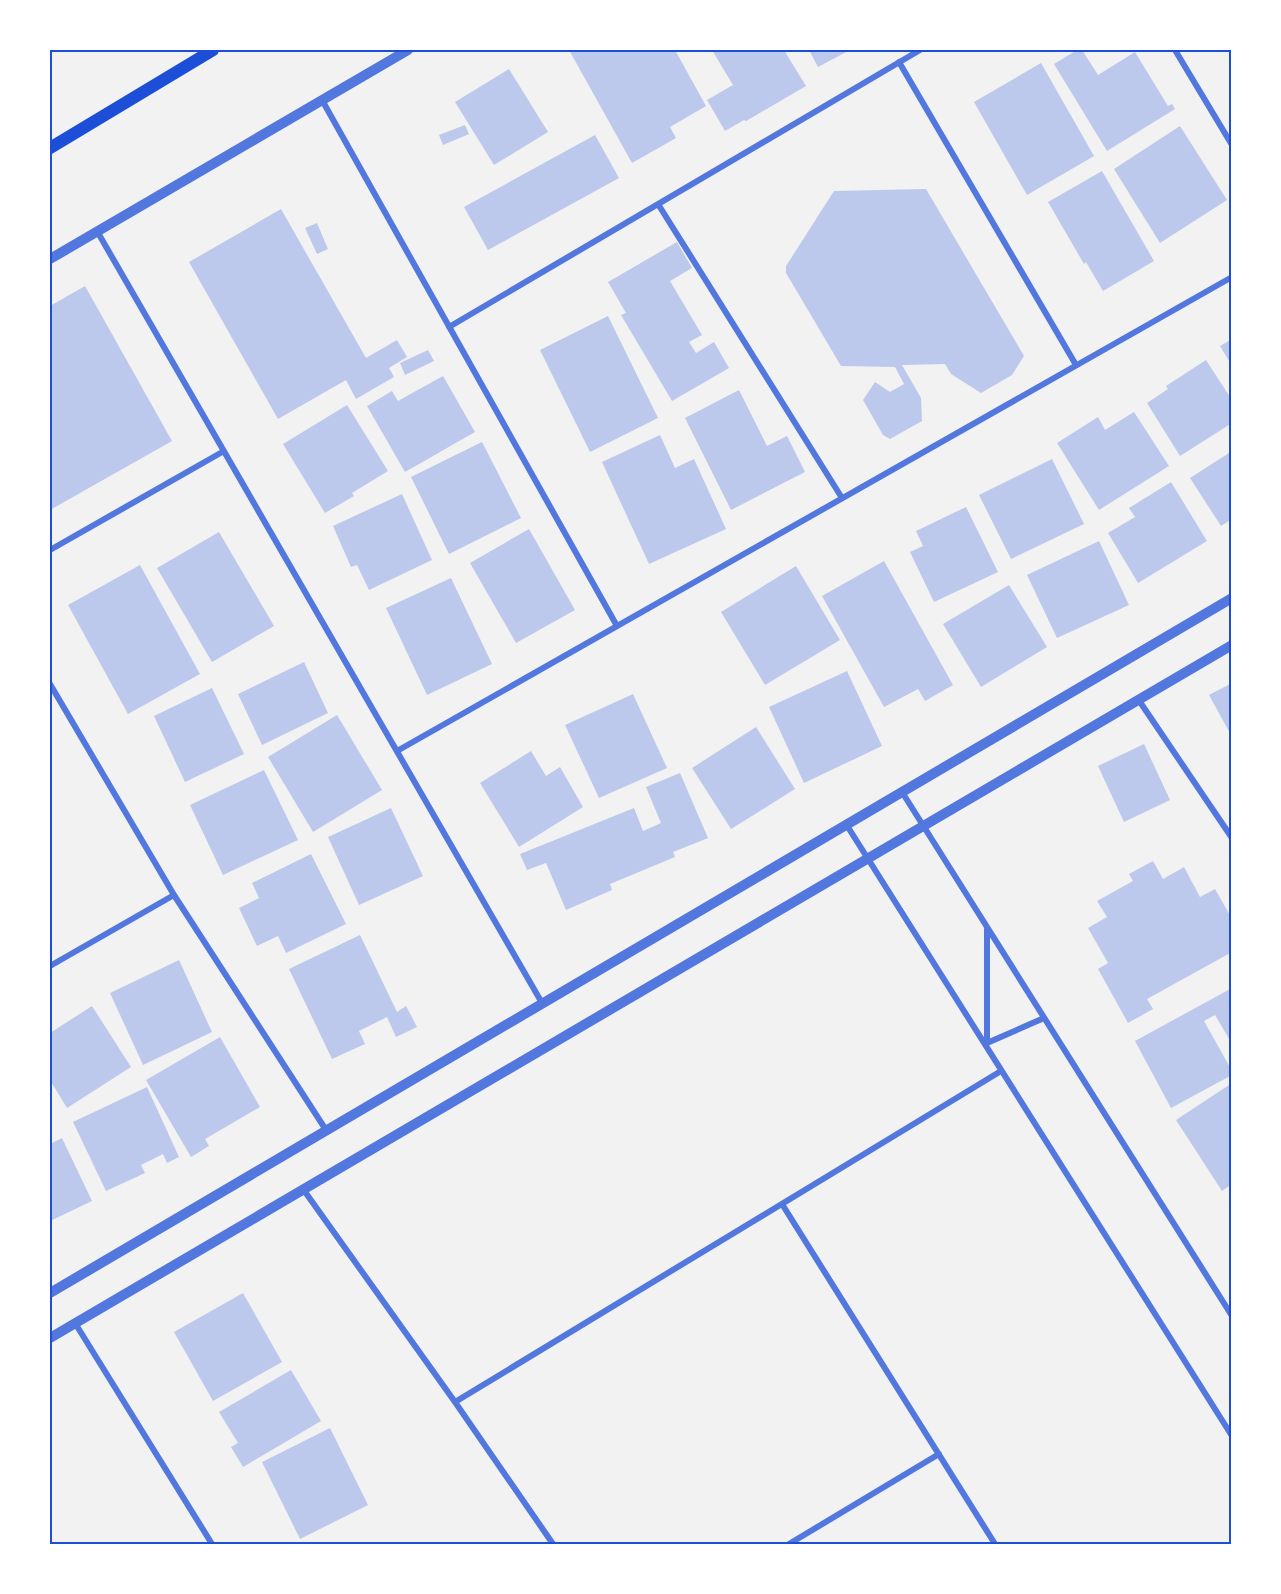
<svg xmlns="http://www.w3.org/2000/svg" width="1281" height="1594" viewBox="0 0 1281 1594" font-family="'Noto Sans',sans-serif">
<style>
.building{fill:#bdc9ec}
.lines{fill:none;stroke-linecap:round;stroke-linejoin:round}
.minor{stroke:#5277de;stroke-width:6}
.tertiary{stroke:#5277de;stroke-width:10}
.secondary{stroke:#1d4ed8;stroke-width:12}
.neatline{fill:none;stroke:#1d4ed8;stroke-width:2}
</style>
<rect width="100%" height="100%" fill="#f2f2f2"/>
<!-- building -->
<path class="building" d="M569 50H675L706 106 670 127 676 138 632 163Z
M712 50H784L806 86 746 121 744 120 725 131 707 100 733 85Z
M809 50H850L818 67Z
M1077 50H1082L1098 75 1135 52 1168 106 1172 104 1175 109 1107 151 1054 64Z
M1041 63 1094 156 1027 195 974 102Z
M509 69 548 132 494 165 455 102Z
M465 125 469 134 443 145 439 135Z
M1180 126 1227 200 1160 243 1114 169Z
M595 135 619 178 488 250 464 207Z
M1102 171 1154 261 1103 291 1086 262 1084 264 1048 202Z
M926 189 1024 356 1012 375 981 393 951 374 945 364 902 365 921 398 922 421 890 439 883 435 863 400 875 382 890 392 904 384 895 367 841 366 786 273V266L834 191Z
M281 209 366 358 397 340 407 357 389 368 394 377 356 399 346 380 278 419 189 262Z
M317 223 328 249 317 254 305 228Z
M677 242 692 268 670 281 702 335 689 342 696 353 714 342 729 368 672 401 621 315 626 313 608 282Z
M85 286 172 441 50 510V306Z
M608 316 658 418 590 452 540 350Z
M1232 339V366L1220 346Z
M428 350 434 361 405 375 400 363Z
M1206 360 1232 400V423L1180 456 1147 403 1168 389 1166 386Z
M443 376 475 432 405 472 367 406 392 391 398 401Z
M739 390 767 446 787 436 805 472 731 510 685 418Z
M347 405 388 471 352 493 354 496 325 513 283 444Z
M1134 412 1169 466 1099 510 1057 443 1098 417 1105 430Z
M660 435 675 468 694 459 726 529 649 564 602 462Z
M482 442 521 518 449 554 411 477Z
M1232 451V519L1221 526 1190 478Z
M1052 459 1084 524 1011 559 979 495Z
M1171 482 1207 541 1138 583 1108 533 1135 517 1129 508Z
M402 494 432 560 369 590 357 565 351 567 333 526Z
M966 507 998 572 934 602 910 552 923 546 916 531Z
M529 529 575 610 516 643 470 563Z
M219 532 274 626 212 662 157 568Z
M1099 541 1129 605 1057 638 1027 575Z
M884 561 953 685 925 701 918 689 884 707 822 596Z
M140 565 200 674 128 714 68 605Z
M796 566 840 640 765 685 721 612Z
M451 578 492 664 427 695 386 608Z
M1009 585 1047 647 981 687 943 624Z
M304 662 328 713 262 745 238 694Z
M847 671 882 746 804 783 769 707Z
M1232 683V737L1209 695Z
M212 688 244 754 185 782 154 716Z
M633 694 667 768 599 798 565 725Z
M337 715 382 790 313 832 268 757Z
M756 727 795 789 731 829 692 768Z
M1144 744 1170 800 1124 822 1098 766Z
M531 751 546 776 560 767 583 807 519 847 480 783Z
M264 770 298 840 223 875 190 805Z
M680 773 708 838 673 852 675 857 610 884 612 890 566 910 546 863 527 870 520 854 634 808 643 831 661 823 646 787Z
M391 808 423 876 359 905 328 837Z
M311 854 346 924 286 953 278 936 257 946 239 908 259 898 252 883Z
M1153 861 1163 879 1184 867 1200 897 1215 889 1232 919V952L1147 999 1153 1009 1128 1023 1098 969 1108 963 1088 928 1107 917 1097 901 1133 881 1129 874Z
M360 935 397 1012 406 1006 417 1027 396 1037 387 1017 359 1031 365 1044 332 1059 289 969Z
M179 960 212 1032 143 1065 110 993Z
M1232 988V1044L1215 1015 1204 1021 1232 1071V1075L1171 1108 1135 1041Z
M92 1006 131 1067 67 1108 50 1080V1033Z
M220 1037 260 1107 205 1139 209 1146 191 1157 146 1080Z
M1232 1083V1184L1222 1191 1176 1120Z
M147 1087 179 1157 167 1163 163 1154 141 1165 145 1173 106 1191 73 1122Z
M62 1138 92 1201 50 1221V1144Z
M243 1293 282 1362 213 1401 174 1332Z
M291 1370 321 1421 243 1467 231 1447 238 1443 219 1412Z
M330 1428 368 1505 300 1539 262 1462Z"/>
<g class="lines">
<!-- minor -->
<path class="minor" d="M1175 50 1232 145
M899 62 1076 365
M322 100 617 626
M658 204 842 498
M97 231 542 1003
M449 327 920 50
M50 550 224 451
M50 684 174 895 326 1130
M1138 699 1232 838
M397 751 1232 277
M902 792 1232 1316
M846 824 1232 1436
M987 929V1043L1044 1018
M50 966 174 895
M303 1189 455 1402 553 1544
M782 1204 995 1544
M75 1323 212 1544
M455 1402 1001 1071
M789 1544 939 1454"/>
<!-- tertiary -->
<path class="tertiary" d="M50 259 408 50
M50 1293 1232 598
M50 1338 1232 645"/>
<!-- secondary -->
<path class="secondary" d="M50 148 213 50"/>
</g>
<!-- border -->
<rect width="1281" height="1594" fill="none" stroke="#ffffff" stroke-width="102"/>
<rect x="51" y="51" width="1179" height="1492" class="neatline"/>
</svg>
